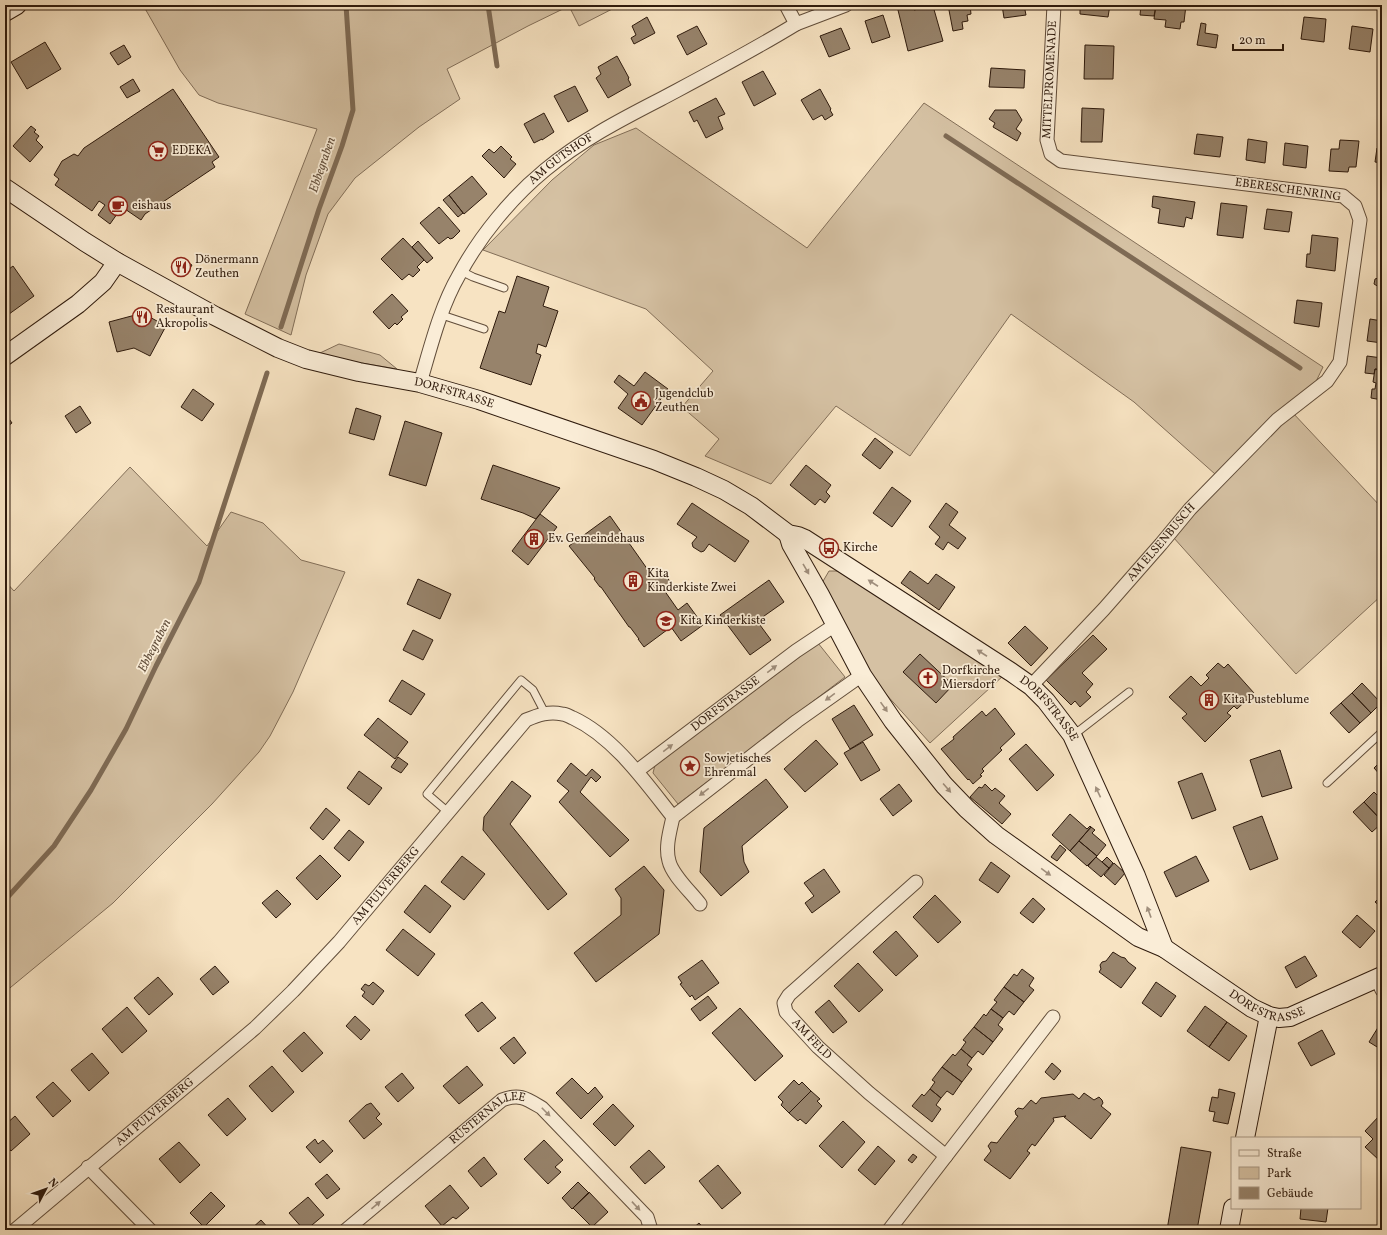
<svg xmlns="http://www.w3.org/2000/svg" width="1387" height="1235" viewBox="0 0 1387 1235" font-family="Vollkorn,serif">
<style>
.green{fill:#d5c1a3;stroke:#826e58}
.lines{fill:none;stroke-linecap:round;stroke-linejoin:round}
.stream{stroke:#7e6a54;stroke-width:5}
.building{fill:#97836b;stroke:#2f1b0d}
.lane-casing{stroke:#614d3a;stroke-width:9}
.street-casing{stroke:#614d3a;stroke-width:15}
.secondary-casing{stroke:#2f1b0d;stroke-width:20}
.lane{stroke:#faedd7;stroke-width:7}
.street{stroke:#faedd7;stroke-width:13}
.secondary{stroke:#faedd7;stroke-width:18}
.oneway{fill:#9f8e7c}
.labels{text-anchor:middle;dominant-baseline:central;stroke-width:3.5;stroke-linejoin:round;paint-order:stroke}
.street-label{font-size:12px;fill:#2f1b0d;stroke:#faedd7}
.poi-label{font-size:12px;fill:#2f1b0d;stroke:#faedd7;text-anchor:start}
.water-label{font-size:13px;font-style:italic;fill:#64503d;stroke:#faedd7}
</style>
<rect width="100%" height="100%" fill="#f7e3c2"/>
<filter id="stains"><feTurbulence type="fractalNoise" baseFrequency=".005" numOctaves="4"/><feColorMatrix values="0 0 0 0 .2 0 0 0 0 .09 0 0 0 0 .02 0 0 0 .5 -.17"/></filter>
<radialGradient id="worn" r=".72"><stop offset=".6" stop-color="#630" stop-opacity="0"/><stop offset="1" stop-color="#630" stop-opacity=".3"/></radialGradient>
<!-- green -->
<path class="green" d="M143 5H620L579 26 569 6 528 26 447 69 460 99 419 127 355 178 328 214 306 275 291 335 245 314 317 129 218 103 199 95 180 70Z
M924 103 1323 367 1309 396 1292 412 1382 508V595L1296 674 1173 537 1224 482 1134 402 1011 314 910 456 836 406 771 484 705 456 719 439 682 407 713 371 646 309 483 250 552 180 594 145 636 128 807 248Z
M339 344 380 355 397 369 344 360 320 353Z
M130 467 207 546 231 512 263 523 301 560 345 572 293 692 270 736 259 752 212 804 113 903 5 992V581L14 591Z
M829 571H843L1004 675 930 743 875 682 822 583Z
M818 643 845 677 678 804 653 773 655 765Z"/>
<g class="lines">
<!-- stream -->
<path class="stream" d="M488 5 497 66
M946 136 1300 368
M281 327 319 209 342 146 353 110 346 5
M5 900 54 846 91 790 126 729 156 666 199 582 267 373"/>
</g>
<!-- building -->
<path class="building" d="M902 5H912L914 10 933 6 943 41 908 51 897 6Z
M948 5H970L971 14 967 15 968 21 962 22 963 29 953 31Z
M1002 5H1024L1026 15 1004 18Z
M1080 5H1110L1108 17 1080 14Z
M1141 5H1156L1154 16 1140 15Z
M1156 5H1186L1184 22H1181L1180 29 1165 27 1166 20 1154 19Z
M883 15 890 37 872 43 865 21Z
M647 17 655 33 634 44 631 38 636 35 632 26Z
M1304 17 1326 19 1324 42 1301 39Z
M1201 23 1206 24 1205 33 1218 35 1216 48 1197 45Z
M697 26 707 44 687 55 677 36Z
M1352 26 1373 29 1370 52 1349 49Z
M841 28 850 49 829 57 820 36Z
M45 42 61 69 27 89 11 62Z
M124 45 131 57 118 65 110 53Z
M1085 45 1114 46 1113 79H1084Z
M617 56 629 78 628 79 631 85 608 98 596 78 601 74 598 67Z
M991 68 1025 70 1024 88 989 87Z
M763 71 776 94 754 106 742 82Z
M133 79 140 91 127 98 120 87Z
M575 86 588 111 568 122 554 96Z
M173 89 219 157 212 162 215 167 145 214 141 220 122 207 110 224 98 215 105 205 99 201 92 211 55 185 59 179 54 175 62 161 74 154 78 156 84 148Z
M820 89 831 109 830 110 833 115 825 120 822 115 813 120 801 100Z
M716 98 725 114 718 117 723 129 706 138 697 120 694 122 689 112Z
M1082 108 1104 109 1102 142H1081Z
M995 110H1016L1022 120 1016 129 1021 133 1017 141 993 127 995 123 989 119Z
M544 113 554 132 542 140V139L534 143 524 124Z
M31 126 36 130 34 132 39 136 36 140 43 147 30 162 13 146Z
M1197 134 1223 137 1220 157 1194 154Z
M1248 139 1267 142 1265 163 1246 160Z
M1340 140 1359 141 1356 167H1349L1348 172 1329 171 1331 149H1339Z
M1285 143 1308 146 1306 168 1283 165Z
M501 146 512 157 510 159 516 164 504 178 482 156 489 149 494 153Z
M1377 148 1382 149V163L1375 162Z
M472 176 487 194 464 214 449 195Z
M449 195 463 213 458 217 443 200Z
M1153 196 1195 202 1192 219 1186 217 1184 227 1158 223 1160 209 1152 207Z
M1221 203 1247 206 1243 238 1217 235Z
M439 207 460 231 453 238 450 239 448 237 439 244 420 223Z
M1267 209 1292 212 1289 232 1264 229Z
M1312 235 1338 238 1335 271 1306 267 1307 254H1310Z
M403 238 424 260 417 267 420 270 413 277 409 274 402 280 381 259Z
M418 241 433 258 427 263 412 247Z
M180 258 192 265 186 275 174 268Z
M13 266 34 296 5 317V272Z
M1382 266V296H1378L1379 287 1374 284 1375 279 1381 277Z
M517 276 549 287 543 306 558 311 546 347 538 344 536 353 541 355 531 385 480 368 499 311 505 313Z
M392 294 408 311 401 317 403 319 397 325 395 323 389 329 373 312Z
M1297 300 1322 303 1319 327 1294 323Z
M139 314 146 315 166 326 150 356 134 348 117 352 109 322Z
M1370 319 1382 321V343L1367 341Z
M1367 356 1382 358V370L1375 369 1374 374 1365 373Z
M1375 369 1382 370V400L1371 398 1372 389H1375L1376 383 1373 382Z
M645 372 668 389 642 425 618 408 628 394 614 382 619 375 634 386Z
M193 389 214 404 202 421 181 407Z
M80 406 91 423 76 433 65 416Z
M356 408 381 416 374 440 349 433Z
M5 413 12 423 5 428Z
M405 421 442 433 426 486 389 475Z
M875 438 893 452 880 469 862 455Z
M493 465 560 488 536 519 523 513 481 499Z
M806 465 831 485 826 492 830 496 825 503 820 499 815 505 790 485Z
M1382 468V483L1379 482Z
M892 487 911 501 892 527 873 513Z
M692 503 749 541 735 562 709 544 704 551 701 552 693 547 692 543 697 537 677 524Z
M946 503 958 512 949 525 966 538 958 549 948 542 943 550 935 544 940 537 929 527Z
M540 514 557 527 528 565 512 551Z
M610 516 648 570H649L655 578 663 572 672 584 664 590 678 610 687 603 703 625 681 641 671 627 644 647 638 639H639L630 627H629L601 587H600L594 579 595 578 569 546Z
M910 571 928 584 936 574 955 587 939 610 901 583Z
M418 579 451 594 440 619 407 604Z
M769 580 784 602 757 621 771 640 750 655 720 615Z
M1025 626 1048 648 1031 666 1008 643Z
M413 630 433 640 423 660 403 650Z
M1093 635 1107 649 1082 673 1093 684 1086 692 1091 697 1080 707 1075 701 1071 705 1046 680Z
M920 654 953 685 936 703 903 672Z
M1218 663 1224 668 1228 664 1254 693 1237 709 1234 706 1227 713 1231 716 1205 742 1182 718 1187 714 1169 697 1191 676 1201 686 1209 678 1206 675Z
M402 680 425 694 411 715 389 701Z
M1362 683 1381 703 1371 713 1352 693Z
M1352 693 1371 713 1360 723 1341 703Z
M1341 703 1360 723 1349 733 1330 713Z
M854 705 873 735 850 749 832 719Z
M995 708 1015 734 1000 748 1002 750 982 769 984 771 980 775 982 776 973 784 969 779 968 780 941 749 954 739 953 737 982 711 986 716Z
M378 718 408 742 395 759 364 735Z
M816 740 838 764 805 792 784 769Z
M863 742 880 770 861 781 844 753Z
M1026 744 1054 775 1037 791 1009 759Z
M1280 750 1292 788 1262 797 1250 760Z
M398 757 408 764 401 773 391 767Z
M1382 760V777L1374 768Z
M571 763 586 776 592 769 601 777 596 782 591 777 580 792 629 840 610 857 559 802 569 791 557 781Z
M359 771 382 788 369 805 347 788Z
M1202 773 1216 810 1192 819 1178 782Z
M766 779 788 807 742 846 744 862 749 872 721 896 700 872 704 828Z
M512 781 531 796 510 824 567 894 548 910 483 830 484 817Z
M899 784 912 801 893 816 880 799Z
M985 784 992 791 995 788 1005 796 999 803 1011 814 1002 824 970 797 979 787 982 788Z
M1374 792 1382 800V821L1364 802Z
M1364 802 1382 821V823L1372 832 1353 812Z
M326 808 340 820 323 840 310 828Z
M1070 814 1087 829 1090 826 1091 827 1070 851 1052 835Z
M1262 816 1278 859 1250 870 1233 827Z
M1091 827 1095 830 1092 833 1106 845 1097 856 1079 841Z
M349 830 364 842 349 861 334 848Z
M1079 841 1097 856 1087 866 1070 851Z
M1060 845 1066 850 1057 861 1051 857Z
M320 855 341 876 317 900 296 878Z
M462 856 485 874 464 900 441 882Z
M1196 856 1209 881 1176 897 1164 872Z
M1096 857 1109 868 1101 877 1088 866Z
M1107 857 1113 863 1109 868 1102 862Z
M991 862 1010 876 998 893 979 880Z
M1114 863 1125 873 1115 885 1104 875Z
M644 866 664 890 659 934 596 982 574 953 621 915V898L615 889Z
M824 869 840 892 812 913 805 903 814 896 804 883Z
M425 885 451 906 430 933 404 912Z
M277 890 291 904 276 918 262 903Z
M935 895 961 922 938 943 913 917Z
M1382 895V908L1375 902Z
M1033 898 1045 909 1033 923 1020 913Z
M1357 915 1375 931 1360 948 1342 932Z
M403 929 435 954 418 976 386 950Z
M896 931 918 956 896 976 873 952Z
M1113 952 1121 957 1125 958 1128 962 1136 968 1121 988 1099 972 1101 969 1100 965 1102 962 1106 961Z
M1305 956 1317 976 1296 988 1285 967Z
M702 960 719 983 695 1000 692 995 690 997 680 984 682 983 678 977Z
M858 963 883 990 859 1012 834 986Z
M215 966 229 982 213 995 200 979Z
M1022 969 1034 978 1029 986 1034 990 1024 1002 1004 987 1014 974 1017 976Z
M158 977 173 994 149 1015 134 998Z
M373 982 384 991 373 1005 362 996 365 992 361 989 365 984 369 986Z
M1156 982 1176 996 1161 1017 1142 1003Z
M1004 987 1024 1002 1014 1015 1009 1011 1003 1018 991 1009 997 1002 994 1000Z
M708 996 717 1008 700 1021 691 1009Z
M829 1000 847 1022 833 1033 815 1012Z
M482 1002 496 1018 478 1032 465 1015Z
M1205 1006 1227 1022 1209 1047 1187 1031Z
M127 1007 147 1031 122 1053 102 1029Z
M740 1008 783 1056 755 1081 712 1033Z
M991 1009 1003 1018 998 1025 1003 1029 993 1042 974 1027 984 1014 986 1016Z
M355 1016 370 1030 361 1040 346 1026Z
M1382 1021V1050L1369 1042Z
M1227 1022 1247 1036 1229 1061 1209 1047Z
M974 1027 993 1042 983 1055 978 1051 972 1058 961 1049 966 1042 963 1040Z
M1322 1030 1335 1054 1311 1066 1298 1043Z
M304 1032 323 1053 302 1072 283 1051Z
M514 1037 526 1053 514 1064 500 1048Z
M961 1049 972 1058 967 1065 972 1069 962 1082 942 1067 953 1054 955 1056Z
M92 1053 109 1073 89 1091 71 1070Z
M1052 1063 1061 1071 1054 1080 1045 1072Z
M272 1066 294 1092 272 1112 249 1086Z
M467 1066 483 1085 459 1104 443 1086Z
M942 1067 962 1082 953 1095 947 1091 941 1098 930 1089 935 1082 932 1080Z
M402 1073 414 1088 398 1102 385 1087Z
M572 1078 588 1094 595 1087 603 1097 581 1119 556 1093Z
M794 1080 799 1085 802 1082 811 1091 789 1113 781 1105 783 1102 778 1097Z
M53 1082 71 1101 53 1117 36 1097Z
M930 1089 941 1098 936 1105 941 1109 932 1122 912 1106 922 1094 924 1096Z
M1219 1089 1235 1093 1228 1124 1213 1121 1215 1112 1209 1111 1212 1097 1218 1098Z
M811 1091 820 1099 817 1101 822 1106 806 1124 800 1119 798 1121 789 1113Z
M1084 1093 1094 1100 1099 1097 1102 1100 1103 1103 1101 1106 1111 1114 1091 1139 1064 1117 1066 1116 1053 1118 1054 1121 1035 1146 1032 1144 1027 1151 1030 1153 1010 1179 984 1160 991 1151 988 1146 991 1142 997 1143 1018 1116 1016 1115 1015 1111 1018 1108 1023 1109 1031 1100 1036 1104 1041 1098 1073 1094 1079 1099Z
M228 1098 246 1119 227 1136 208 1115Z
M371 1103 380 1114 376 1118 382 1124 364 1139 349 1121 366 1105Z
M613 1104 634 1126 615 1146 593 1124Z
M1380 1115 1382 1117V1159L1380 1161 1365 1147 1373 1139 1365 1131Z
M15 1116 30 1134 11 1151 5 1144V1125Z
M843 1121 865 1142 842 1168 819 1146Z
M315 1139 318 1144 323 1140 333 1151 320 1163 306 1147Z
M544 1140 563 1160 555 1167 561 1172 548 1184 524 1159Z
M179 1142 200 1165 180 1183 159 1159Z
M878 1146 895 1161 875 1185 858 1170Z
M1181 1147 1211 1152 1197 1230H1167Z
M649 1150 665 1167 645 1184 630 1167Z
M913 1154 917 1157 912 1163 908 1160Z
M484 1157 497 1174 481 1187 468 1171Z
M718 1165 741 1193 722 1209 699 1181Z
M327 1174 340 1189 327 1199 315 1184Z
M578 1182 589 1193 572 1209 562 1198Z
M450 1185 469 1208 456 1219 453 1217 442 1226 425 1206Z
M211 1192 225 1206 204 1227 190 1213Z
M589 1192 608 1212 592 1227 573 1208Z
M308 1197 324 1215 306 1230H304L289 1213Z
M1301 1208H1328L1326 1222 1300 1219Z
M261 1220 270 1230H250Z
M699 1223 705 1230H691Z
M77 1225 82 1230H72Z"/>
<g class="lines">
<defs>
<path id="lane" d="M461 271 473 277 504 288
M442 315 484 329
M1072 734 1080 730 1129 692
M1327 783 1382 732
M448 812 427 794 521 680 533 690 545 713"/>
<g id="street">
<path d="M786 5 796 24 846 5"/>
<path id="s1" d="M420 383C431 346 440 308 459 275 480 236 511 198 545 170 580 141 620 120 661 99 706 75 752 51 796 24"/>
<path id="s2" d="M1031 686 1104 609 1161 544 1190 509 1277 420 1327 381 1340 362 1360 220 1355 206 1343 196 1061 161 1051 154 1047 140 1054 5"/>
<path id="s3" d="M637 771 796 651 835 625"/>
<path d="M673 817 797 721 862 675"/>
<path id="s4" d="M916 882 789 995 784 1003 786 1012 818 1047 869 1093 946 1156"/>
<path d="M1377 979 1382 990"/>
<path d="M88 1167 150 1230"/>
<path id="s5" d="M15 1230 255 1028 293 991 339 942 526 720C538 715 549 711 562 714 566 714 570 717 573 718 614 737 646 783 673 817 670 831 665 847 669 861 672 875 691 892 700 904"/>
<path id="s6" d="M346 1230 502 1100C520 1093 527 1099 542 1108L643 1213 647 1217 651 1230"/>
<path d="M889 1230 1053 1017"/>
</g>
<g id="secondary">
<path d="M5 12 17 5"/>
<path id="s7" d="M5 188 85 242 117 262 215 316 278 348 306 359 359 372 420 383 479 400 654 460 696 477 724 490 751 506 788 534 798 536 805 539 1011 672 1031 686 1046 701 1072 735 1136 876 1164 948"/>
<path d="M5 356 78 304 103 282 117 262"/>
<path id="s8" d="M788 534 791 544 820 595 862 675 893 721 944 785 967 809 996 835 1138 937 1164 948 1252 1008 1269 1016 1279 1018 1290 1017 1382 976"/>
<path d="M1245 1138 1269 1016"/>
<path d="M1229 1230 1233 1208"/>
</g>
</defs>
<!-- lane casing -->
<use href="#lane" class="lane-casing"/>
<!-- street casing -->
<use href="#street" class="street-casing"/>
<!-- secondary casing -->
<use href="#secondary" class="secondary-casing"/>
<!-- lane -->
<use href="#lane" class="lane"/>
<!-- street -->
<use href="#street" class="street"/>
<!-- secondary -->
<use href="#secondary" class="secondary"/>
</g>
<!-- one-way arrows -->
<defs><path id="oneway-solid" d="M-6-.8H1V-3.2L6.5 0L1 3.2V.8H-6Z"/></defs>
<g class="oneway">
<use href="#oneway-solid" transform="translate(806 569) rotate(60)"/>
<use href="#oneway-solid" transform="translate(873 583) rotate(-147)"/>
<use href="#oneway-solid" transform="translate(982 653) rotate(-147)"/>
<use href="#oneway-solid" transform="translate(772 669) rotate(-37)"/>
<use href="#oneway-solid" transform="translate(830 697) rotate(144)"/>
<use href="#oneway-solid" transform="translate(884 707) rotate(55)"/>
<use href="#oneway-solid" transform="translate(668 748) rotate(-37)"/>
<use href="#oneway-solid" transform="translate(947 788) rotate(49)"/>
<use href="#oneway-solid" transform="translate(704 792) rotate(142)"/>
<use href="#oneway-solid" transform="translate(1098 792) rotate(-115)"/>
<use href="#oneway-solid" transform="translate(1046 872) rotate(36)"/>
<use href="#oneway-solid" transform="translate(1149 912) rotate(-110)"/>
<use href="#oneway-solid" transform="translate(546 1112) rotate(45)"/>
<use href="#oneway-solid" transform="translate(376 1205) rotate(-40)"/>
<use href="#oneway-solid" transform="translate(636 1206) rotate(47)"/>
</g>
<!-- icons -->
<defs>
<symbol id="supermarket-ring" viewBox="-11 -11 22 22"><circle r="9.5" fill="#faedd7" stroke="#8f2418" stroke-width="1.5"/><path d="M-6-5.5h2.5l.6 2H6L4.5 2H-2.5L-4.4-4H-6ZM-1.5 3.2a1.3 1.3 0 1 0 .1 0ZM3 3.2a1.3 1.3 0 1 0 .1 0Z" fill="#8f2418"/></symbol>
<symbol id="cafe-ring" viewBox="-11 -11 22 22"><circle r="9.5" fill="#faedd7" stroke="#8f2418" stroke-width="1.5"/><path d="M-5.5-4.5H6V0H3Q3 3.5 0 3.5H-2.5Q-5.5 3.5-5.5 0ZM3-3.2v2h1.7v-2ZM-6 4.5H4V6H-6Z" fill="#8f2418"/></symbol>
<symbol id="restaurant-ring" viewBox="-11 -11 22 22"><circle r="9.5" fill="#faedd7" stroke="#8f2418" stroke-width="1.5"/><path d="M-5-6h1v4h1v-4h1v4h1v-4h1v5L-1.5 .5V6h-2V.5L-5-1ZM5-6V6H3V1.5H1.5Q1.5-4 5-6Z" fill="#8f2418"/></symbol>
<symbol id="civic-ring" viewBox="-11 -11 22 22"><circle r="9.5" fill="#faedd7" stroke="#8f2418" stroke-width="1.5"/><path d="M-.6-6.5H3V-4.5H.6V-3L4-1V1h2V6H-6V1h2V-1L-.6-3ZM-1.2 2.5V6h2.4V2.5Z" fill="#8f2418"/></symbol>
<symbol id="building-ring" viewBox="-11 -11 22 22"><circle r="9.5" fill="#faedd7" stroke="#8f2418" stroke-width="1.5"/><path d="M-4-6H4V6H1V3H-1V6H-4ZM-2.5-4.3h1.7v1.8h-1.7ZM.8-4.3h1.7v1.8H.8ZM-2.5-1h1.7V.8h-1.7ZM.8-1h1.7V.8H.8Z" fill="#8f2418"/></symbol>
<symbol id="bus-ring" viewBox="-11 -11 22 22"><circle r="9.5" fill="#faedd7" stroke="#8f2418" stroke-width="1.5"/><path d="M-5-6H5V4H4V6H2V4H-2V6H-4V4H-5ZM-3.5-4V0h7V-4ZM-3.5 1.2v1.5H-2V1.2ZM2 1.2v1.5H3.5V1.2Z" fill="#8f2418"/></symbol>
<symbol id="school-ring" viewBox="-11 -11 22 22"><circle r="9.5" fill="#faedd7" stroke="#8f2418" stroke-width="1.5"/><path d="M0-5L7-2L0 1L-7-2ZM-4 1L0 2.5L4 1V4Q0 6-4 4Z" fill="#8f2418"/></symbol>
<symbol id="church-ring" viewBox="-11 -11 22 22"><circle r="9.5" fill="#faedd7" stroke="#8f2418" stroke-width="1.5"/><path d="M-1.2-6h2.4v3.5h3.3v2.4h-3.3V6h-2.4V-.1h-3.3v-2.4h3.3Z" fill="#8f2418"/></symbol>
<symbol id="sight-ring" viewBox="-11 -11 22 22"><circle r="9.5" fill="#faedd7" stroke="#8f2418" stroke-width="1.5"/><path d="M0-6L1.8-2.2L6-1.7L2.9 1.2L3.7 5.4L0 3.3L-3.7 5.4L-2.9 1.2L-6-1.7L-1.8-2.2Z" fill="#8f2418"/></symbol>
</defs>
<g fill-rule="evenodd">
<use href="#supermarket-ring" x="147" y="140" width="22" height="22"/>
<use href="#cafe-ring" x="107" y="195" width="22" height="22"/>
<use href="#restaurant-ring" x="170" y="256" width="22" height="22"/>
<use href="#restaurant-ring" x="131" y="306" width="22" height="22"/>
<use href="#civic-ring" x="630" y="390" width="22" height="22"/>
<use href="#building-ring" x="523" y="528" width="22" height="22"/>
<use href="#bus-ring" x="818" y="537" width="22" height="22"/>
<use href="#building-ring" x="622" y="570" width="22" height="22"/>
<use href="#school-ring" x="655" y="610" width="22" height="22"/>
<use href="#church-ring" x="917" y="667" width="22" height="22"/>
<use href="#building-ring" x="1198" y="689" width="22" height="22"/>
<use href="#sight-ring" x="679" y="755" width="22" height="22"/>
</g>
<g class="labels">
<!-- street labels -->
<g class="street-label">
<text stroke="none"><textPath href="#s2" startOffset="994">MITTELPROMENADE</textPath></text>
<text stroke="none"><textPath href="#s1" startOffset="271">AM GUTSHOF</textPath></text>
<text transform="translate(1288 190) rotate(8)">EBERESCHENRING</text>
<text stroke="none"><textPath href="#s7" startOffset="499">DORFSTRASSE</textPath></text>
<text stroke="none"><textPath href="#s2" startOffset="194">AM ELSENBUSCH</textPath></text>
<text stroke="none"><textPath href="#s3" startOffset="111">DORFSTRASSE</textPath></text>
<text stroke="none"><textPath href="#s7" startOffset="1180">DORFSTRASSE</textPath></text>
<text stroke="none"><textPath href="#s5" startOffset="507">AM PULVERBERG</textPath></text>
<text stroke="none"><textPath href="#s8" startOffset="693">DORFSTRASSE</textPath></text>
<text stroke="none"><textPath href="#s4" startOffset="226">AM FELD</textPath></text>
<text stroke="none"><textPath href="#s5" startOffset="183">AM PULVERBERG</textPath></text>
<text stroke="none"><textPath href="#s6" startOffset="182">RÜSTERNALLEE</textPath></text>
</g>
<!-- poi labels -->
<g class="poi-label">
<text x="172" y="151">EDEKA</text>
<text x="132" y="206">eishaus</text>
<text x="195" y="260">Dönermann<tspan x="195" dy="14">Zeuthen</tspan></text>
<text x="156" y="310">Restaurant<tspan x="156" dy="14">Akropolis</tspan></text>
<text x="655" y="394">Jugendclub<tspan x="655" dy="14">Zeuthen</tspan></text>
<text x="548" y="539">Ev. Gemeindehaus</text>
<text x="843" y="548">Kirche</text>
<text x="647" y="574">Kita<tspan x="647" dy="14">Kinderkiste Zwei</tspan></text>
<text x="680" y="621">Kita Kinderkiste</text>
<text x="942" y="671">Dorfkirche<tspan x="942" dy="14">Miersdorf</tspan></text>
<text x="1223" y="700">Kita Pusteblume</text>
<text x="704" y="759">Sowjetisches<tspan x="704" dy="14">Ehrenmal</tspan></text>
</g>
<!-- water labels -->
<g class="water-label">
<text transform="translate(323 165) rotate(-71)">Ebbegraben</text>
<text transform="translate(155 646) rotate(-63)">Ebbegraben</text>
</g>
</g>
<!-- margin -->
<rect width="1387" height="1235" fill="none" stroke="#f7e3c2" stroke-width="20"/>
<rect x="6" y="6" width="1375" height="1223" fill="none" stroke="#2f1b0d" stroke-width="2"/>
<rect x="10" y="10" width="1367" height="1215" fill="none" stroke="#2f1b0d"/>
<!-- legend -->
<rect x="1231" y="1137" width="130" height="72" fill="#faedd7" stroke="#a99986"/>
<rect x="1239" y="1150" width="20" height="6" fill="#faedd7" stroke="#a99986"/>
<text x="1267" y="1157" font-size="12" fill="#2f1b0d">Straße</text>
<rect x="1239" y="1167" width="20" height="12" fill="#d5c1a3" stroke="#a99986"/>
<text x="1267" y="1177" font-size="12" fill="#2f1b0d">Park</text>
<rect x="1239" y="1187" width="20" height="12" fill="#97836b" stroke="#a99986"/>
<text x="1267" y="1197" font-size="12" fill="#2f1b0d">Gebäude</text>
<!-- north arrow -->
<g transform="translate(46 1189) rotate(49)" stroke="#faedd7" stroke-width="3" paint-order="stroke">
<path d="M0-3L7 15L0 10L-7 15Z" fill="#2f1b0d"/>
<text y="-6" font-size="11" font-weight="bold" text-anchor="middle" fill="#2f1b0d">N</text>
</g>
<!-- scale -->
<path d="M1233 44v6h50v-6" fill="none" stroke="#2f1b0d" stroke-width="2"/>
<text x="1239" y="44" font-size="12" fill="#2f1b0d" stroke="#faedd7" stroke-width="3" paint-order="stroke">20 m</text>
<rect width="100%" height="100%" filter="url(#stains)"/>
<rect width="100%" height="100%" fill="url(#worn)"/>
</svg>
